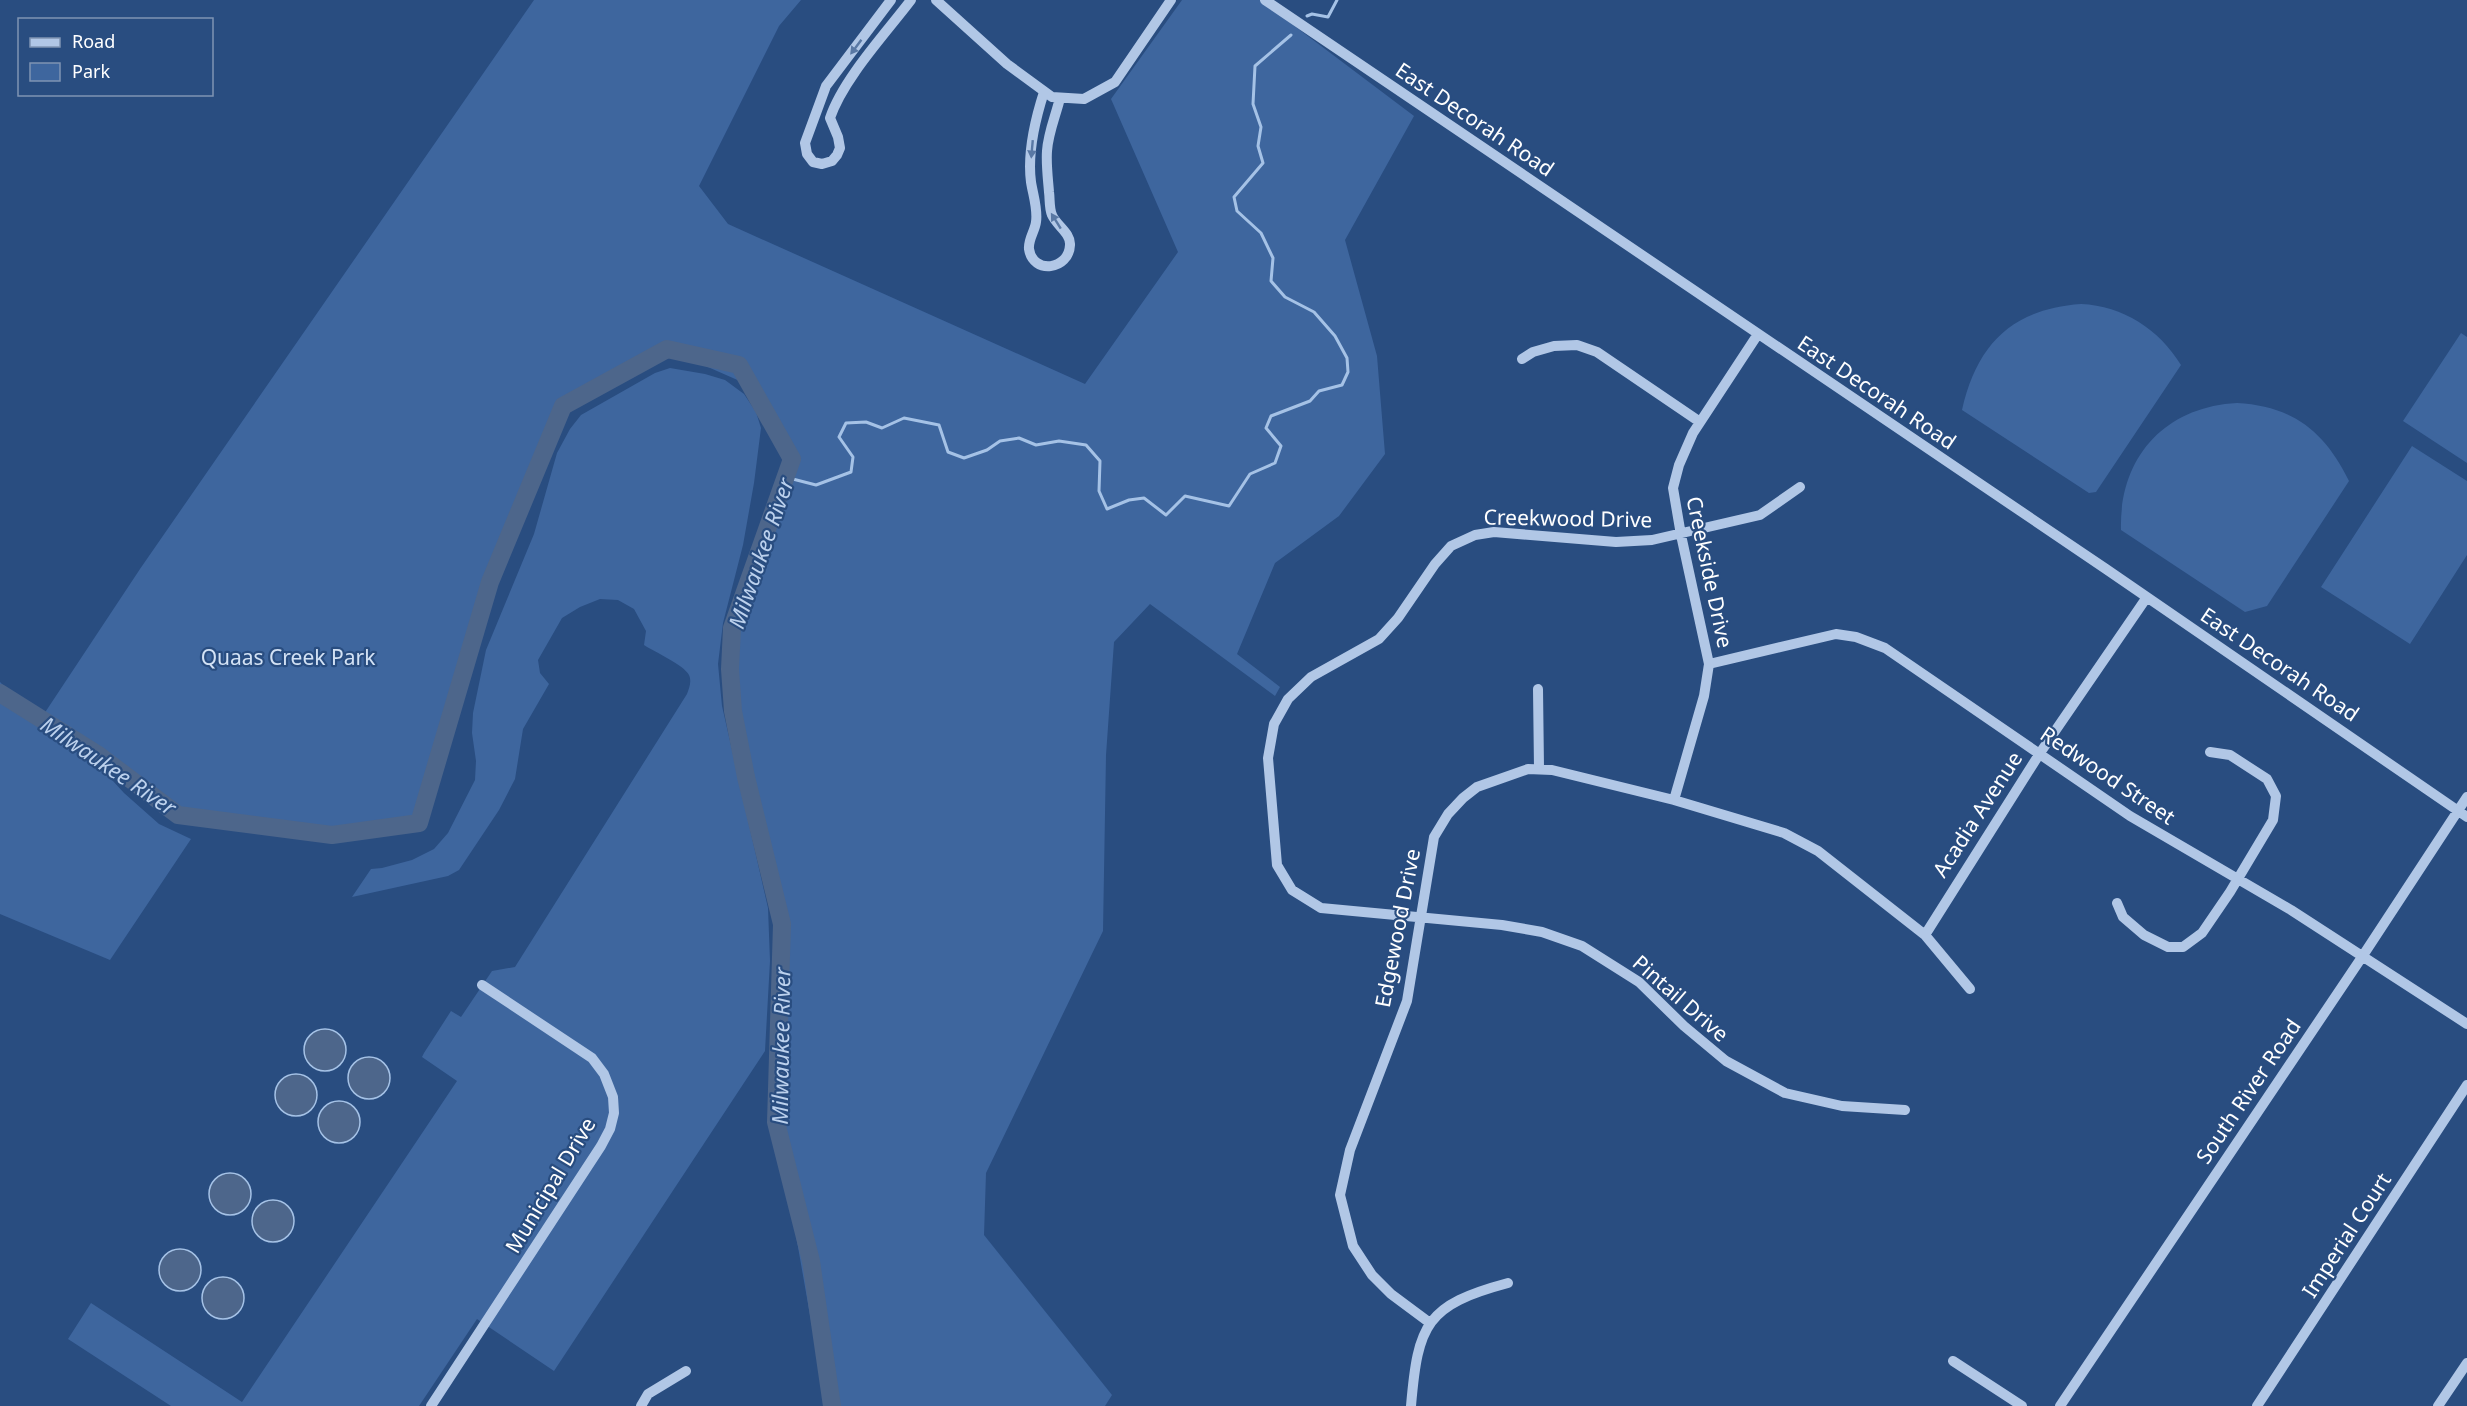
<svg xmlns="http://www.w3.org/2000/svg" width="2467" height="1406" viewBox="0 0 2467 1406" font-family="'Noto Sans',sans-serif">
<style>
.green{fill:#3e669e}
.water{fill:#4d668b;stroke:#a5c2e6;stroke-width:1.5}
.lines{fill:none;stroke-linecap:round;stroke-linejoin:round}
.stream{stroke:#a5c2e6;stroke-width:3}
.river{stroke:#4d668b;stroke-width:18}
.minor{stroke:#b1c7e6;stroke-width:10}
.oneway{fill:#5978a4}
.labels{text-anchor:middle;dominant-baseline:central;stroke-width:4.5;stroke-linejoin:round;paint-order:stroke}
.street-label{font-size:21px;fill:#fff;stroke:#294d80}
.park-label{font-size:21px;fill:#d3e2f5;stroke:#294d80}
.water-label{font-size:22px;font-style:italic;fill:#bcd1ed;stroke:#294d80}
</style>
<rect width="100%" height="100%" fill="#294d80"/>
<!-- green -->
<path class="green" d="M534 0H801L779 26 699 186 728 224 1085 384 1178 252 1111 99 1182 0H1260L1414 116 1345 240 1377 356 1385 454 1339 516 1275 563 1237 654 1280 687 1275 696 1150 604 1114 642 1106 755 1103 931 986 1173 984 1235 1112 1395 1105 1406H826L776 1122 782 924 746 777 733 711 730 669 732 628 792 459 742 382 667 349 563 406 490 582 419 823 332 835 178 815 92 754 101 768 124 793 159 824 191 839 110 960 0 914V682L10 692 44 714 140 569Z
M2081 304C2123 306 2159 329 2181 365L2096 492 2089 493 1962 410C1977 344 2012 309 2081 304Z
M2461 333 2467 337V463L2403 421Z
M670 368 705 374 725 380 744 394 756 412 761 428 754 483 743 545 723 623 718 664 722 706 768 908 770 961 765 1051 554 1371 477 1319 419 1406H171L68 1339 91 1303 242 1402 457 1081 422 1057 424 1053 451 1011 461 1017 492 971 515 967 687 694C689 688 692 682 689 675 684 665 655 652 644 645L646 631 634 609 618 600 600 599 580 607 562 618 538 660 540 673 549 684 523 729 515 779 499 810 459 870 448 876 352 897 371 869 382 868 412 860 434 849 448 833 475 780 476 761 472 733 473 713 486 650 534 534 557 453 570 429 581 415 655 373Z
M2237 403C2293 406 2325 432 2349 481L2267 606 2245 612 2121 530C2119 458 2164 407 2237 403Z
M2412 446 2467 481V555L2410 644 2321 587Z"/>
<!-- water -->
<path class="water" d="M304 1050a21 21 0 1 1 42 0a21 21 0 1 1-42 0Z
M348 1078a21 21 0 1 1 42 0a21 21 0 1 1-42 0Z
M275 1095a21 21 0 1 1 42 0a21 21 0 1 1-42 0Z
M318 1122a21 21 0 1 1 42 0a21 21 0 1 1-42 0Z
M209 1194a21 21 0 1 1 42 0a21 21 0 1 1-42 0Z
M252 1221a21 21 0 1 1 42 0a21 21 0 1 1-42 0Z
M159 1270a21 21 0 1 1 42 0a21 21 0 1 1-42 0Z
M202 1298a21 21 0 1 1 42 0a21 21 0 1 1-42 0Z"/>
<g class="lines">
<!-- stream -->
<path class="stream" d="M1307 16 1312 14 1328 17 1337 0
M785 477 816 485 851 472 853 457 839 437 846 423 866 422 882 428 904 418 939 425 948 452 964 458 987 450 1000 441 1019 438 1036 445 1059 441 1086 445 1100 461 1099 491 1107 509 1129 500 1144 498 1166 515 1185 496 1229 506 1250 474 1275 463 1281 446 1266 428 1271 416 1310 401 1319 391 1342 385 1348 372 1347 358 1335 336 1314 312 1285 297 1271 281 1273 258 1261 233 1237 211 1234 197 1263 163 1258 146 1261 127 1253 104 1255 66 1291 35"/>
<!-- river -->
<path class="river" d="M0 693 97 754 178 815 332 835 419 823 490 582 563 406 667 349 739 365 792 459 732 628 730 669 733 711 746 777 782 924 776 1122 811 1261 832 1406"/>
<!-- minor -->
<path class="minor" d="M891 0 826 86 805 143 807 154 813 162 822 164 832 161 837 155 840 148 838 137 830 118C843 79 886 33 911 0
M936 0 1007 64 1052 97 1084 99 1115 82 1171 0
M1265 0 2106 569 2467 817
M1044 92C1035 120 1027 152 1031 182 1033 195 1038 209 1036 222 1035 231 1028 239 1029 249 1033 275 1069 270 1070 245 1071 233 1056 225 1052 215 1049 208 1050 199 1049 192 1048 179 1046 164 1047 151 1048 133 1056 115 1060 98
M1522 359 1533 352 1554 346 1577 345 1597 352 1700 422
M1800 487 1760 515 1652 540 1616 542 1494 532 1475 535 1451 546 1435 564 1398 618 1379 639 1311 677 1288 699 1274 724 1268 758 1277 865 1292 890 1321 908 1502 925 1542 932 1582 946 1639 982 1684 1026 1726 1061 1785 1093 1842 1106 1905 1110
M1709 664 1836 634 1856 637 1885 648 2130 816 2291 910 2467 1024
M1538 689 1539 768
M1674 800 1704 696 1709 664 1681 535 1673 488 1679 465 1693 433 1758 334
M2117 903 2123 917 2144 935 2168 947H2183L2202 933 2230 892 2273 820 2276 796 2267 779 2230 755 2210 752
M1925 935 2040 753 2147 597
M1430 1323 1391 1294 1372 1275 1353 1246 1340 1195 1350 1150 1407 1001 1434 837 1448 814 1463 798 1477 787 1528 769 1552 770 1674 800 1784 833 1818 851 1925 935 1970 989
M1953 1361 2022 1406
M431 1406 601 1146 610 1129 614 1113 613 1097 604 1074 592 1058 482 985
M641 1406 648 1394 686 1371
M1411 1406C1418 1324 1426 1305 1508 1283
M2060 1406 2362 957 2467 797
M2257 1406 2467 1085
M2438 1406 2467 1363"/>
</g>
<!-- one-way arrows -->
<defs><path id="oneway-solid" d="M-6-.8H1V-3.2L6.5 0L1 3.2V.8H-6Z" transform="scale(1.5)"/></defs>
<g class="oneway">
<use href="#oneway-solid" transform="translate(856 47) rotate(127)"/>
<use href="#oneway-solid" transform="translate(1032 149) rotate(95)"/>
<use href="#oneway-solid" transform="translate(1056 221) rotate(-122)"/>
</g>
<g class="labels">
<!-- street labels -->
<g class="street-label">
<text transform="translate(1475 119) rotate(34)">East Decorah Road</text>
<text transform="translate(1877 392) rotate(34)">East Decorah Road</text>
<text transform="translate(1568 518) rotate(1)">Creekwood Drive</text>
<text transform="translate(1710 572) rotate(78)">Creekside Drive</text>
<text transform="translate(2280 664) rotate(34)">East Decorah Road</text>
<text transform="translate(2108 775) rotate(34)">Redwood Street</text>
<text transform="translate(1977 814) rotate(-57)">Acadia Avenue</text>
<text transform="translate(1397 928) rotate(-79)">Edgewood Drive</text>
<text transform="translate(1681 998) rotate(41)">Pintail Drive</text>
<text transform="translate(2248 1091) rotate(-56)">South River Road</text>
<text transform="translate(550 1185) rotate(-59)">Municipal Drive</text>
<text transform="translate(2346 1235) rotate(-57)">Imperial Court</text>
</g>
<!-- park labels -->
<g class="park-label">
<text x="288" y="657">Quaas Creek Park</text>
</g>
<!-- water labels -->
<g class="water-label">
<text transform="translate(760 553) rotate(-71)">Milwaukee River</text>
<text transform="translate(109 765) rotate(34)">Milwaukee River</text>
<text transform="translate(780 1046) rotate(-89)">Milwaukee River</text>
</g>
</g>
<!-- legend -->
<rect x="18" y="18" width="195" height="78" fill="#294d80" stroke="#7f94b3" stroke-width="1.5"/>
<rect x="30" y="38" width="30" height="9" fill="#b1c7e6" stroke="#7f94b3" stroke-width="1.5"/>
<text x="72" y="48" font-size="18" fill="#ffffff">Road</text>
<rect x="30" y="63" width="30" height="18" fill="#3e669e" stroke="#7f94b3" stroke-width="1.5"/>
<text x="72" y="78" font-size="18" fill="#ffffff">Park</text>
</svg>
